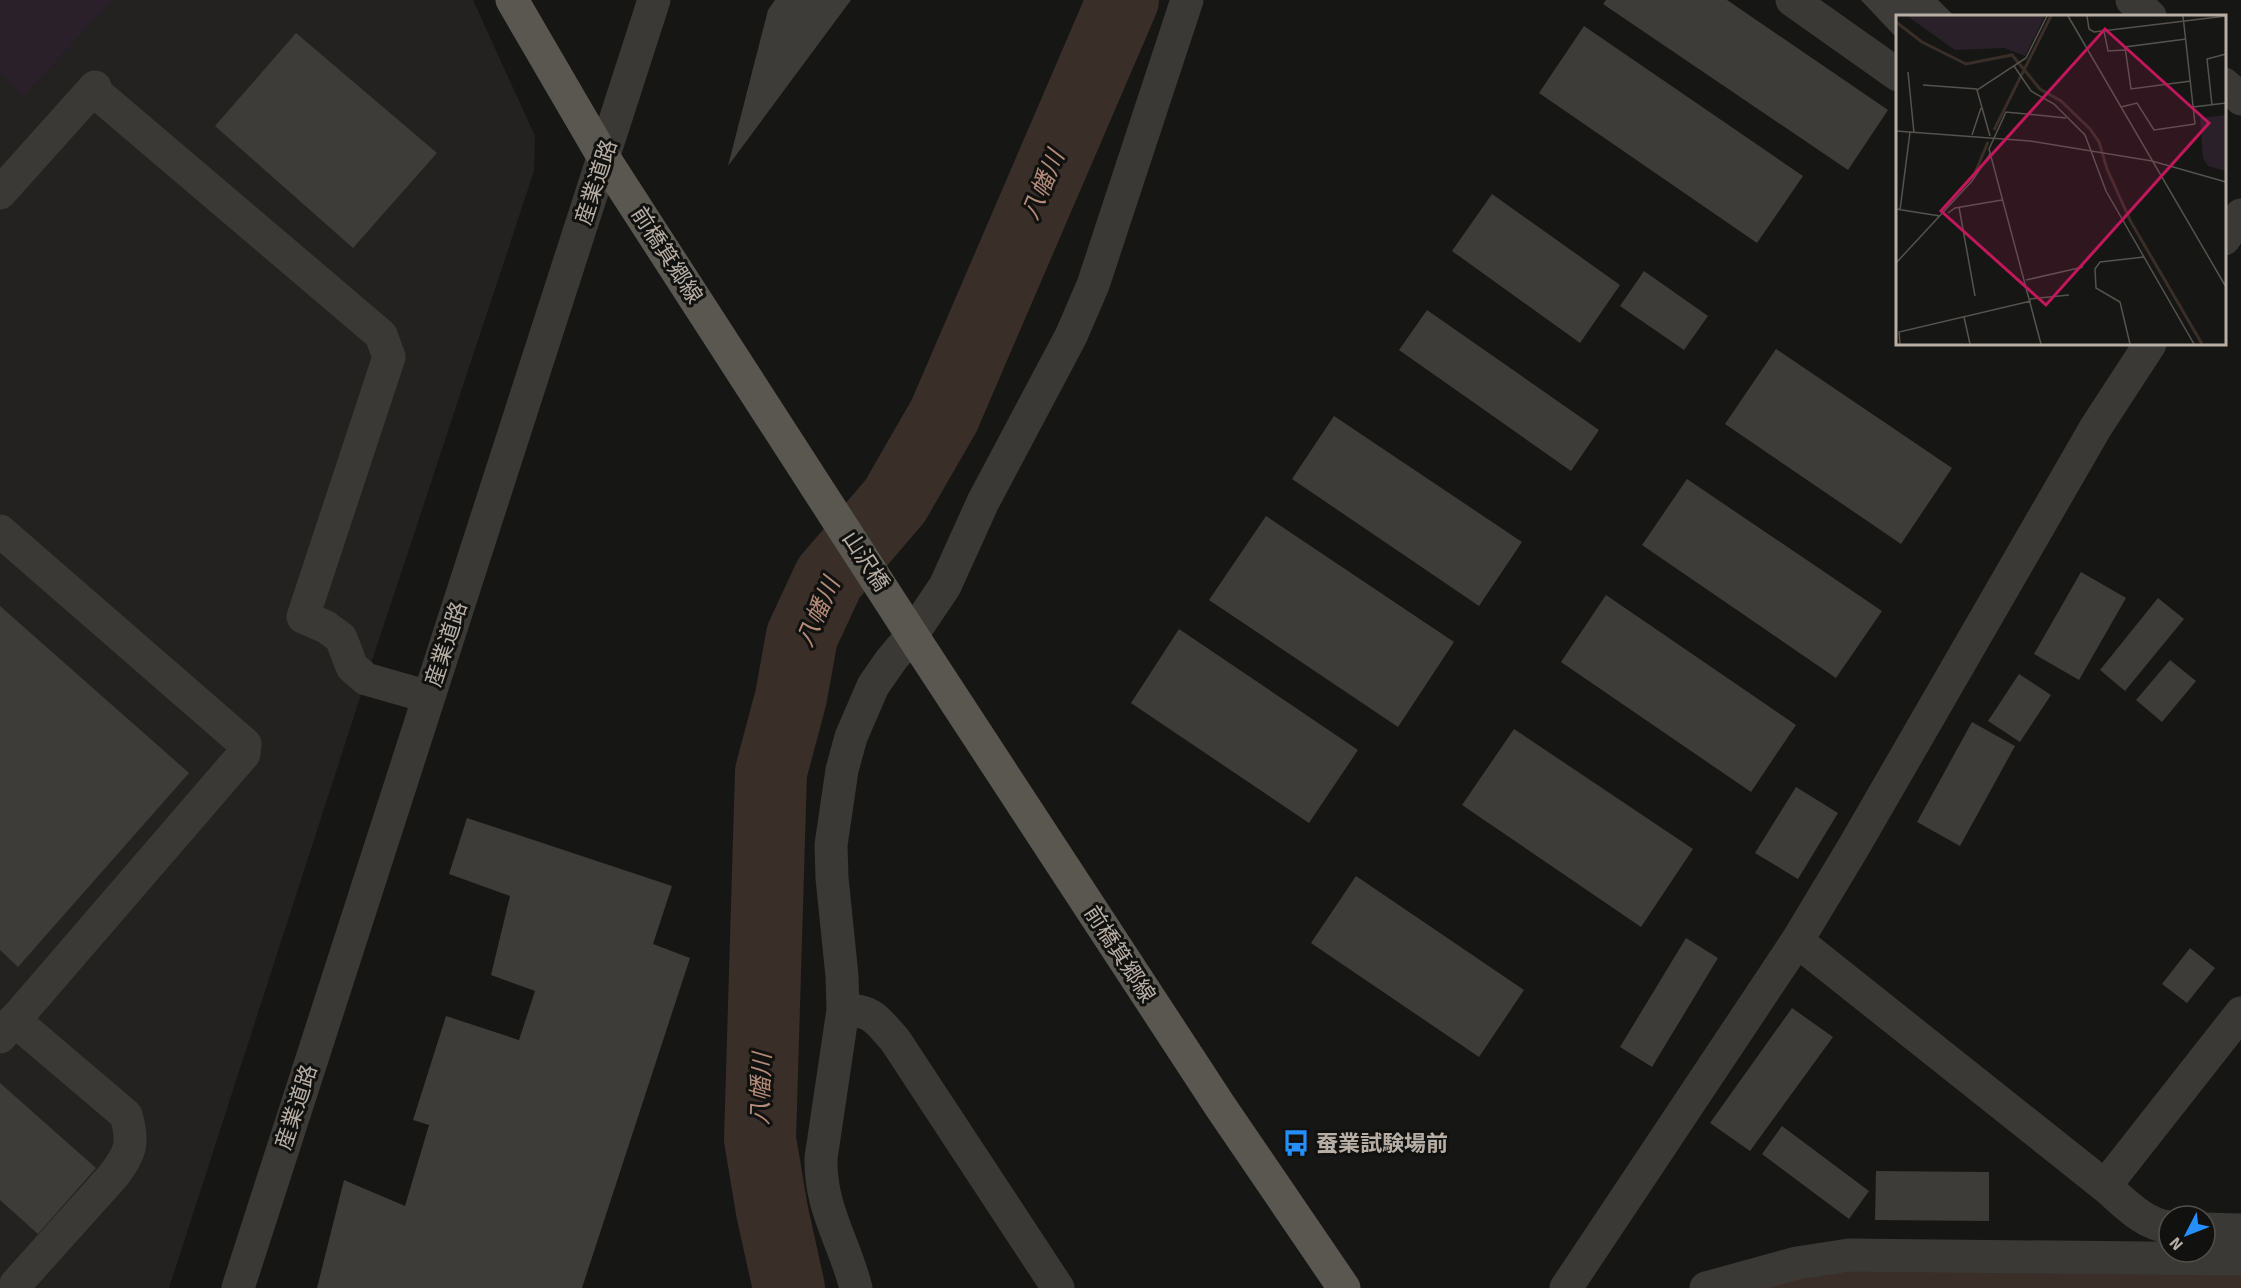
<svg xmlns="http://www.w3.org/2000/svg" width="2241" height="1288" viewBox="0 0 2241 1288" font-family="Signika,'Noto Sans JP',sans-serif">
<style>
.built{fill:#232220}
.green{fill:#292029}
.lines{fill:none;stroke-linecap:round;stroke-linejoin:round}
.canal{stroke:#3a2e29;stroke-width:42}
.river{stroke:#3a2e29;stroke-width:72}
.building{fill:#3e3c39}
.minor{stroke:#3b3935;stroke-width:33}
.major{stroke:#5a5750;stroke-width:33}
.labels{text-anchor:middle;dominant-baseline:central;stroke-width:6;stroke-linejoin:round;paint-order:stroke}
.street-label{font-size:22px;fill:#b7aea5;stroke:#11110f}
.poi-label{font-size:22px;font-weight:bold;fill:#b7aea5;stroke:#11110f;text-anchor:start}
.water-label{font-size:24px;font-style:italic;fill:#b48b79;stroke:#11110f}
.inset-river{fill:none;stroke:#3a2e29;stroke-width:3}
.inset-road{fill:none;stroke:#56534e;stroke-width:1.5}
.view{fill:#c2185b;fill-opacity:0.15;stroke:#c2185b;stroke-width:3}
.inset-edge{fill:none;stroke:#b7aea5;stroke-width:3}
</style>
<rect width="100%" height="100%" fill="#161614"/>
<!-- built -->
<path class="built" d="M0 0H473L535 136 534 171 366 679 169 1288H0Z"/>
<!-- green -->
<path class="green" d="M0 0H113L23 96 0 75Z"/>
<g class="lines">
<!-- canal -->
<path class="canal" d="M1779 1288 1852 1277 2241 1280"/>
<!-- river -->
<path class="river" d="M789 1288 772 1211 760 1139 771 772 791 697 802 636 829 578 895 501 944 416 1123 0"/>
</g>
<!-- building -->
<path class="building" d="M775 0H851L728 166 768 10Z
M1606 0H1727L1888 110 1848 170 1603 4Z
M1861 0H1938L1954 16H1898V32L1894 35Z
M1584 26 1803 176 1757 243 1539 93Z
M296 33 437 153 353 248 215 126Z
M1492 194 1620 285 1580 343 1452 251Z
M1644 271 1708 316 1684 350 1620 306Z
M1427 310 1599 430 1571 471 1399 350Z
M1776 349 1952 468 1901 544 1725 424Z
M1334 416 1522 542 1479 606 1292 479Z
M1687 479 1882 611 1836 678 1642 545Z
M1266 516 1454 642 1398 727 1209 600Z
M2081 572 2126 598 2079 680 2034 654Z
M1606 595 1796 725 1751 792 1561 662Z
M2158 598 2184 619 2125 691 2100 670Z
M0 606 189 773 18 967 0 950Z
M1179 629 1358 750 1309 823 1131 703Z
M2170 660 2196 681 2162 722 2136 700Z
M2019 674 2051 695 2020 742 1988 721Z
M1972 722 2015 746 1960 846 1917 822Z
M1514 729 1693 849 1641 927 1462 805Z
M1796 787 1838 813 1798 879 1755 853Z
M467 818 672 886 653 944 690 958 582 1288H317L344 1180 405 1206 429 1125 413 1120 446 1016 519 1040 535 991 491 975 510 896 449 874Z
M1356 876 1524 990 1479 1057 1311 943Z
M1686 938 1718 958 1652 1067 1620 1047Z
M2190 948 2215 968 2187 1003 2162 984Z
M1792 1008 1833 1037 1750 1151 1710 1123Z
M0 1083 96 1168 38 1234 0 1200Z
M1782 1126 1869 1191 1849 1219 1762 1154Z
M1876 1171 1989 1172V1221L1875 1220Z"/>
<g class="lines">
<!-- minor -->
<path class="minor" d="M1792 0 1898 75
M2132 0 2150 16
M2224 84 2241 99
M93 90 381 335 389 357 303 617 326 627 341 638 352 667 366 679 429 697
M0 193 95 87
M2224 239 2241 215
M0 531 245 744 244 754 0 1037
M1797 941 2105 1186C2124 1202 2143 1224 2169 1227
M843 1010C873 1010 876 1019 895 1040L1058 1288
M14 1020 126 1115C134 1144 131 1152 113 1176L16 1284
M2105 1186 2241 1013
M2205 1229 2241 1230
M238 1288 654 0
M856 1288C844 1241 820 1209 821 1158L843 1010 842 976 832 878 831 845 842 770 851 737 873 686 891 660 912 635 945 586 983 502 1071 336 1093 285 1187 0
M1566 1288 1797 941 1853 848 2096 427 2150 344
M1706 1288 1797 1263 1849 1255 2241 1259"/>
<!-- major -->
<path class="major" d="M512 0 604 158 912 635 1220 1106 1344 1288"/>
</g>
<!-- icons -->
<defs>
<symbol id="bus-bare" viewBox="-9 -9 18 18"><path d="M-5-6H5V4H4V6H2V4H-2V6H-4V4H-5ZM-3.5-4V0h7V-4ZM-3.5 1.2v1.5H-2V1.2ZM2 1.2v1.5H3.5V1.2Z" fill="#2590fd" stroke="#11110f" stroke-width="2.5" paint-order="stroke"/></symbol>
</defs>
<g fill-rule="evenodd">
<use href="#bus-bare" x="1277" y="1124" width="38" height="38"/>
</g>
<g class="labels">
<!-- street labels -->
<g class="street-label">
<text transform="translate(596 182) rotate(-72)">産業道路</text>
<text transform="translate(667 255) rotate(57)">前橋箕郷線</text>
<text transform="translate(866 561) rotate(57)">山沢橋</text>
<text transform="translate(446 644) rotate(-72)">産業道路</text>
<text transform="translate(1120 954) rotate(57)">前橋箕郷線</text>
<text transform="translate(296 1107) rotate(-72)">産業道路</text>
</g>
<!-- poi labels -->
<g class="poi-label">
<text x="1316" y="1143">蚕業試験場前</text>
</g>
<!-- water labels -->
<g class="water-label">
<text transform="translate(1043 185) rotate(-67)">八幡川</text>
<text transform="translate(818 612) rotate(-66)">八幡川</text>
<text transform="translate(761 1089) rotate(-88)">八幡川</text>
</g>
</g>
<!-- overview -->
<g transform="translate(1896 15)">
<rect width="330" height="330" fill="#161614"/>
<path d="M11 1H149L129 41 108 33 59 35ZM330 100V156L312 151 307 143 304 103Z" fill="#292029"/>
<path class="inset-river" d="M0 7 26 27 70 49 116 40 144 74 165 86 194 114 203 127 211 154 235 207 306 329M98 115 155 1M79 158 92 127"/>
<path class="inset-road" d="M172 1 330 272M191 1 193 14 198 17 330 1M287 1 299 109M208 16 212 36 229 35M290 24 229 32 235 74 295 66M118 51 135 76 158 89 189 120 210 176 298 329M12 57 18 118M27 70 81 74M316 90 311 44 330 39M225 92 241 88 258 115 299 109M297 92 330 88M0 116 134 126 256 146 330 167M76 120 85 93M94 121 81 75 130 43 151 1M63 192 79 281M0 194 44 201M4 195 14 117M52 198 59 193 106 185M0 248 76 166 94 139M130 265 187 252M134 284 173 280M68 302 74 329M4 329 3 317 135 286M145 329 93 134 110 97 170 103M234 329 224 287 200 273 199 254 204 247 248 242"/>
<path class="view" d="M209 14 313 108 150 290 45 196Z"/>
<rect width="330" height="330" class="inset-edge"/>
</g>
<!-- north arrow -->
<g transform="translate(2187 1234) rotate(228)"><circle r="28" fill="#11110f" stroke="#53504b" stroke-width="1.5"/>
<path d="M0-4.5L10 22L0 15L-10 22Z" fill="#2590fd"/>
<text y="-9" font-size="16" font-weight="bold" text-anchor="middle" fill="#b7aea5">N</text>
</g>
</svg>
